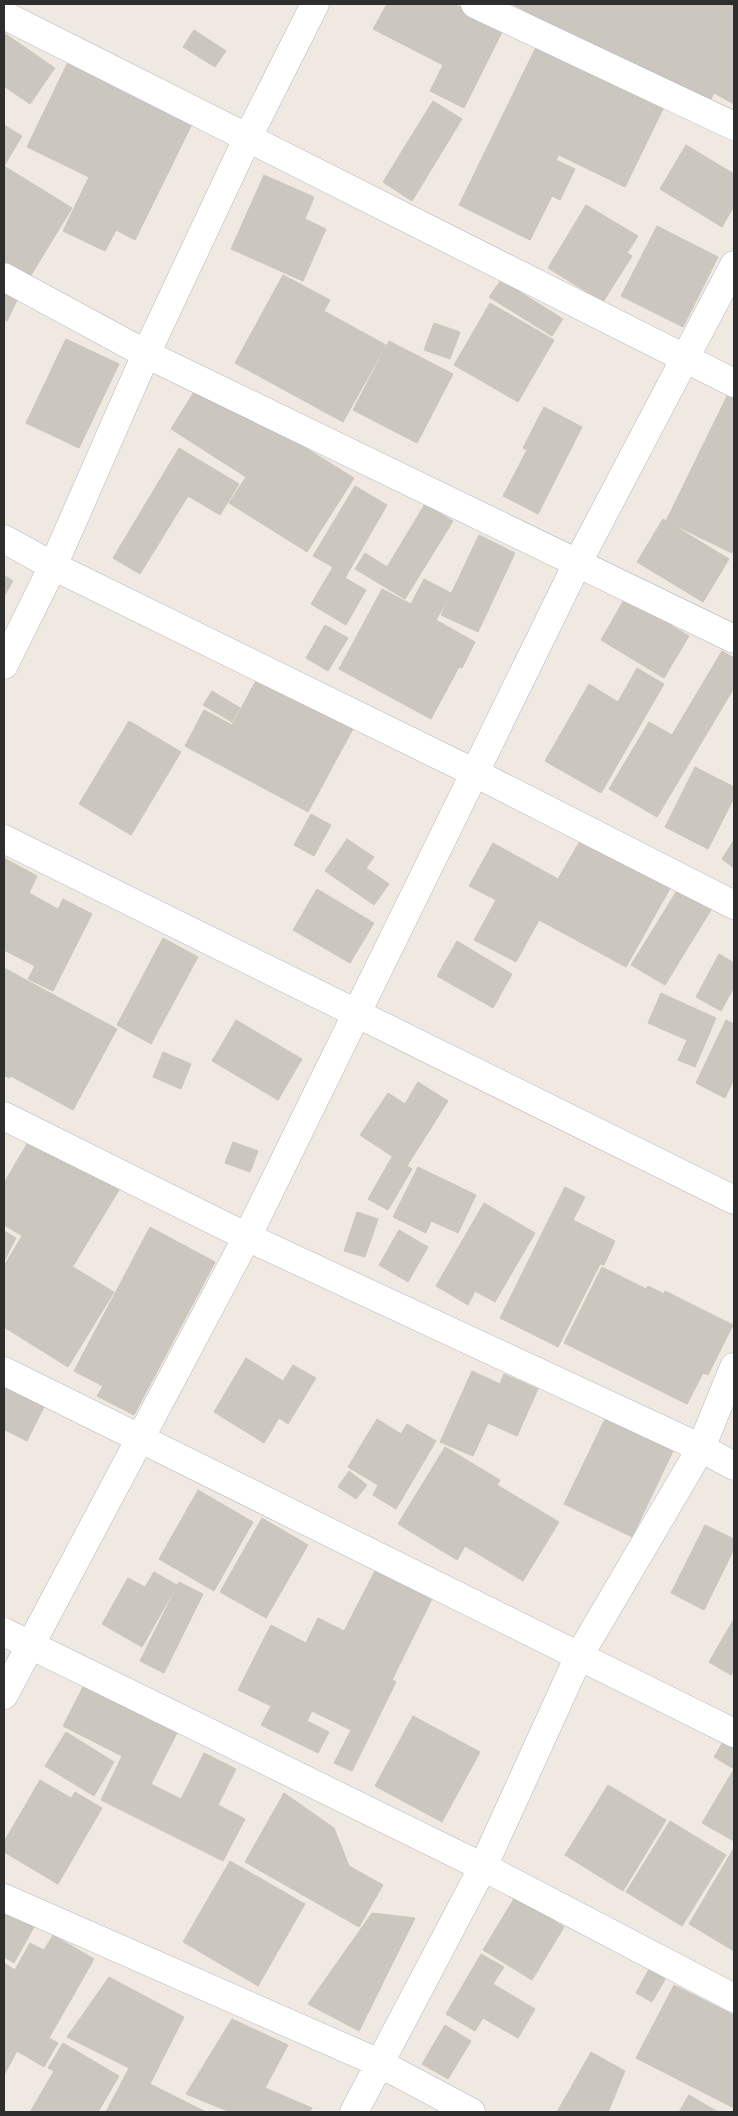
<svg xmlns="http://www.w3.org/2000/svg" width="738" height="2116" viewBox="0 0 738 2116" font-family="Quicksand,sans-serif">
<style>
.building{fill:#cbc7bf;stroke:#cbc5ba}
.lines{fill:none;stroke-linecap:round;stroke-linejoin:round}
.street-casing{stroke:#b4b7c1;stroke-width:29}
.street{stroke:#fff;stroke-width:28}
</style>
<rect width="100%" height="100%" fill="#efe9e1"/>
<!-- building -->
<path class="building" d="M387 4H453L505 26 464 108 430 91 443 65 373 29Z
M512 4H734V104L714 93 708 105Z
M194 30 226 51 215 67 183 47Z
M4 33 55 68 30 104 5 87 4 90Z
M537 45 664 107 625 187 559 155 556 160 575 169 560 200 552 196 530 240 459 205Z
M68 62 194 120 135 240 116 230 105 251 63 231 89 177 27 147Z
M433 101 462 119 412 201 383 182Z
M4 125 22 136 4 166 72 208 28 280 4 265Z
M686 145 734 174V206L722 227 660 189Z
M264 175 314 197 305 219 326 229 303 281 231 249Z
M586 205 638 236 627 253 632 256 603 302 548 268Z
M657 226 718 257 683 327 621 296Z
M283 275 330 300 324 311 386 345 343 422 235 363Z
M501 280 563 319 552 336 489 297Z
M4 292 18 298 7 321 4 320Z
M490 303 554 340 518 402 454 365Z
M434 323 460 332 450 359 424 350Z
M66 339 119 364 79 448 26 423Z
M389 341 453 374 417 443 353 410Z
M200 382 354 478 307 552 229 503 246 477 171 429Z
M729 392 734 394V548L732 553 666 521Z
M544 407 582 427 538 514 503 496 527 450 523 448Z
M179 448 239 484 220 515 188 496 140 574 113 558Z
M355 486 387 505 345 578 366 590 346 625 311 604 333 567 313 556Z
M425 504 453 521 405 599 355 569 365 553 387 567Z
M663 519 729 559 703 602 637 562Z
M479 535 515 553 478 632 441 615Z
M4 575 13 581 4 596Z
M424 579 451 593 436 620 475 642 462 668 459 667 431 719 339 669 382 589 411 604Z
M625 598 689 636 664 678 601 640Z
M325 625 348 638 328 671 306 658Z
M722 651 734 658V688L657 817 609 789 649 722 672 735Z
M637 668 664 684 601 793 545 761 589 684 618 702Z
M258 677 354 727 308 812 185 746 204 710 232 725Z
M212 691 240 708 232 722 203 705Z
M129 721 181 752 131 835 79 804Z
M695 767 734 787V798L708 849 665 827Z
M311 814 331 825 314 856 294 845Z
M584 834 673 883 626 967 539 920 516 962 474 940 496 900 469 886 493 843 558 879Z
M347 839 374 857 366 868 389 884 374 905 325 871Z
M734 840V868L722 859Z
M4 858 37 876 29 893 58 909 63 899 92 914 53 991 28 979 35 966 4 950Z
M681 884 714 905 665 985 631 965Z
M317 889 374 923 350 963 293 930Z
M163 938 198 957 151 1044 117 1025Z
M457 941 512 974 493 1008 437 976Z
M719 954 734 963V987L721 1011 696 997Z
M4 968 117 1029 73 1110 11 1076 9 1078 4 1075Z
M661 993 716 1018 695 1067 678 1060 687 1040 648 1023Z
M236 1020 302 1059 278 1100 212 1061Z
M726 1020 734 1024V1079L725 1098 696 1083Z
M163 1052 191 1064 181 1089 153 1077Z
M418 1082 448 1101 407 1166 360 1135 388 1093 405 1104Z
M31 1137 119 1190 73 1266 4 1225V1183Z
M233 1142 258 1151 250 1172 225 1163Z
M392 1157 412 1169 388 1210 368 1199Z
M418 1167 476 1195 458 1233 431 1221 426 1233 393 1217Z
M565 1187 585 1197 573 1220 615 1241 604 1265 600 1264 558 1347 500 1318Z
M484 1203 535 1233 495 1302 475 1291 468 1305 436 1286Z
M357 1212 378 1219 365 1257 344 1251Z
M150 1227 215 1262 134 1415 97 1396 103 1386 74 1371Z
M399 1230 428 1247 408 1282 379 1265Z
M4 1231 16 1238 4 1261Z
M22 1236 114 1292 68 1367 4 1327V1266Z
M602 1267 646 1289 648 1286 664 1294 665 1291 733 1325 708 1375 703 1373 687 1404 564 1343Z
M246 1358 283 1381 293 1365 316 1378 288 1424 279 1418 264 1443 214 1412Z
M472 1371 500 1384 504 1374 538 1389 517 1436 488 1423 473 1456 440 1442Z
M4 1387 44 1407 27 1441 5 1430 4 1431Z
M607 1415 675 1447 632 1537 564 1504Z
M377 1419 401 1434 407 1424 436 1441 396 1509 373 1495 378 1485 348 1467Z
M445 1447 500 1480 497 1485 559 1522 523 1581 465 1546 457 1560 398 1524Z
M349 1471 367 1485 356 1499 338 1487Z
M198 1490 253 1522 214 1591 159 1559Z
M262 1518 308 1545 266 1618 220 1592Z
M705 1525 734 1539V1549L704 1610 671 1593Z
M377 1567 434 1595 392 1680 396 1682 352 1771 334 1763 351 1730 312 1711 307 1721 329 1732 318 1753 261 1725 271 1706 238 1690 271 1625 306 1643 318 1618 344 1631Z
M154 1572 177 1585 142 1647 102 1624 128 1578 145 1587Z
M179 1582 203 1594 164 1673 140 1661Z
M734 1619V1670L731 1675 709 1662Z
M86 1681 180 1727 151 1784 181 1799 204 1753 236 1769 218 1805 245 1819 223 1861 101 1800 122 1756 63 1726Z
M413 1716 480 1752 442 1822 375 1786Z
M66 1732 114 1762 94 1796 45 1766Z
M727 1735 734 1739V1841L702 1823 734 1769 714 1757Z
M40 1780 71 1798 75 1792 102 1808 58 1884 4 1852V1842Z
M608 1785 666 1820 623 1891 565 1855Z
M284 1793 334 1828 349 1866 383 1885 359 1927 245 1862Z
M670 1821 726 1855 682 1926 626 1892Z
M734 1848V1951L689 1924Z
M230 1861 305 1904 258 1986 183 1942Z
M515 1897 564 1927 532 1980 483 1950Z
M4 1911 34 1927 14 1963 4 1957Z
M372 1913 415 1918 359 2031 308 2004Z
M53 1935 94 1959 49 2038 58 2043 44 2067 17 2051 4 2075V1963L15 1970 30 1943 44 1950Z
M481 1954 504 1967 493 1984 535 2009 518 2038 483 2018 475 2031 446 2014Z
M650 1967 667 1976 652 2002 636 1993Z
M109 1977 184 2017 150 2084 206 2112H106L129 2068 67 2037Z
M674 1985 734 2015V2108L636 2058Z
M232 2019 288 2045 265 2088 312 2108 309 2112H230L186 2094Z
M445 2025 471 2041 448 2079 422 2064Z
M63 2043 119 2076 98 2112H30L54 2071 48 2068Z
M591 2052 625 2071 608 2112H557Z
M689 2095 718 2112H679Z"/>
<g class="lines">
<defs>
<path id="street" d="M475 4 734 126
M4 15 734 383
M4 277 146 354 734 639
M4 539 53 566 475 773 734 905
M4 665 53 566 146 354 247 139 315 4
M4 839 734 1200
M4 1116 247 1237 701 1448 734 1466
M4 1371 734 1733
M4 1632 495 1873 734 1998
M4 1695 247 1237 577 564 734 265
M4 1898 379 2063 471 2112
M354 2112 483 1867 579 1656 701 1448 734 1367"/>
</defs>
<!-- street casing -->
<use href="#street" class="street-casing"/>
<!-- street -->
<use href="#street" class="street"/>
</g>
<!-- border -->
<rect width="738" height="2116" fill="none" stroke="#2e2e2e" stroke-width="10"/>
</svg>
